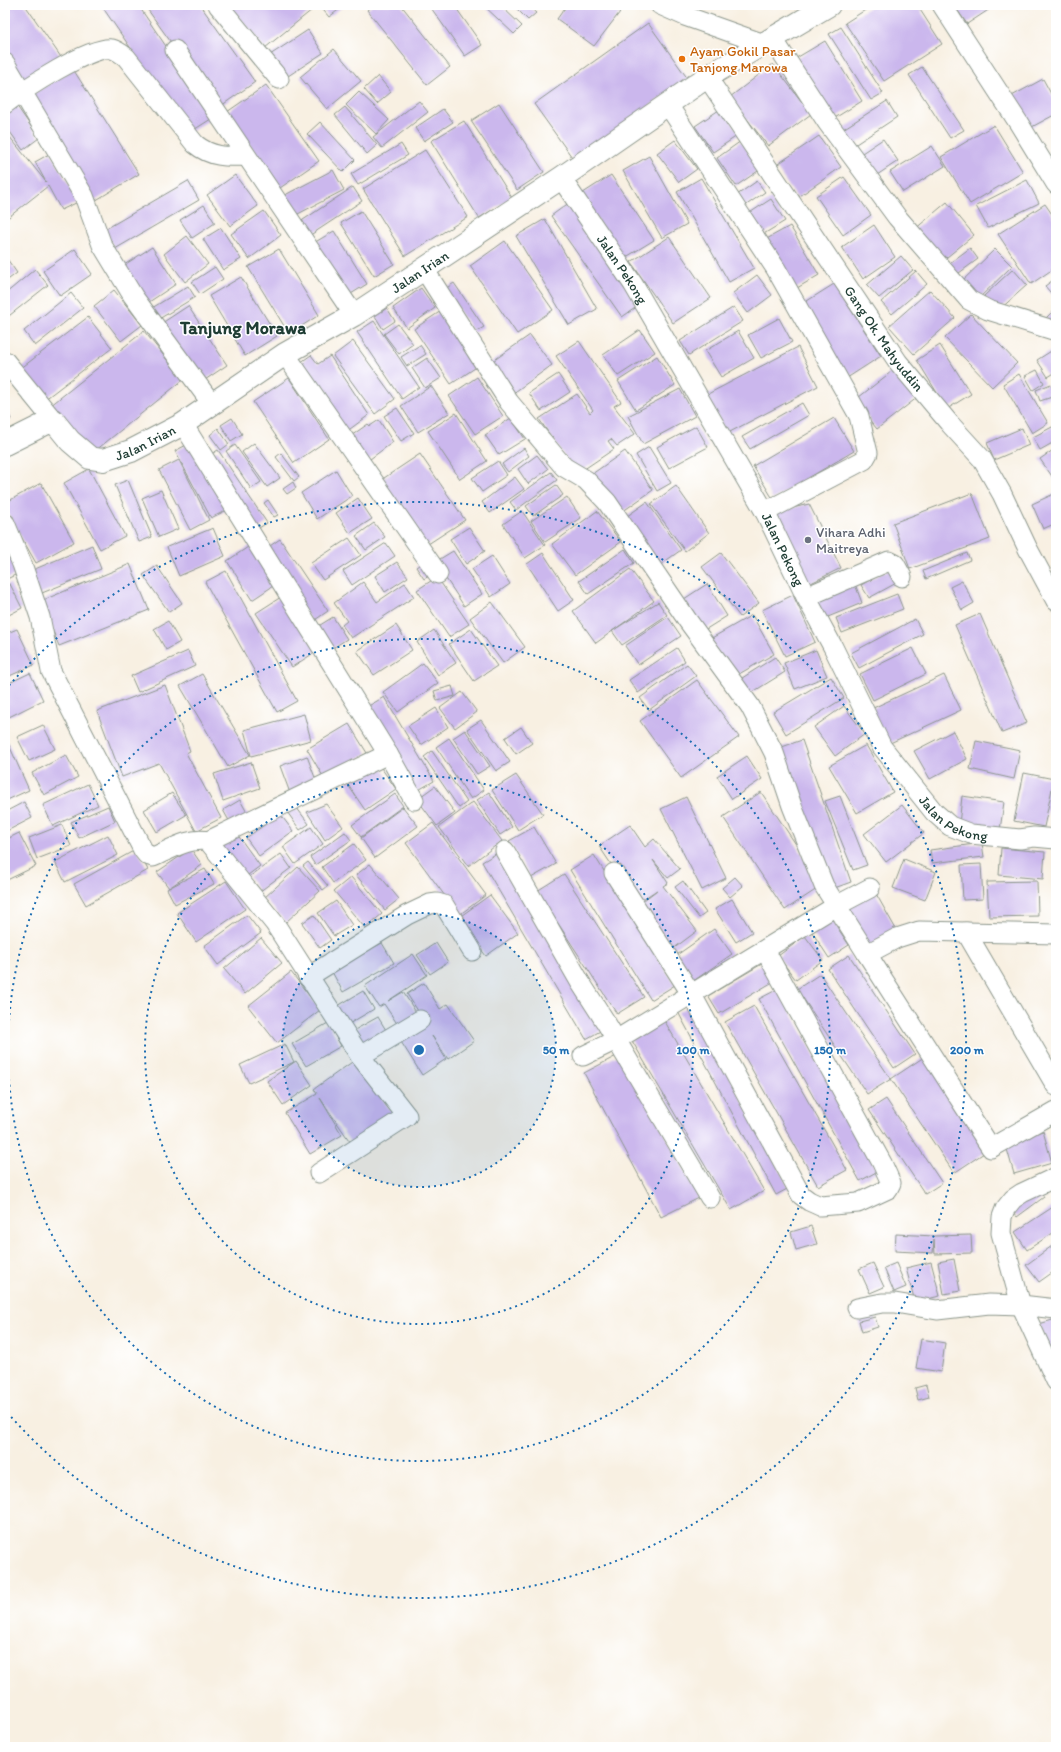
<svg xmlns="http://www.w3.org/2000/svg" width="1061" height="1752" viewBox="0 0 1061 1752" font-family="Itim,sans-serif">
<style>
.building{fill:#cbb7ed}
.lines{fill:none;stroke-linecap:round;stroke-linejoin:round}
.minor-casing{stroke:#8c968b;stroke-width:21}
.major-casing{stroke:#8c968b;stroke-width:24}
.minor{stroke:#fff;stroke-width:19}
.major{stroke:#fff;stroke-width:22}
.ring{fill:none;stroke:#1f6fb2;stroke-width:2;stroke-dasharray:2 4}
.food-dot{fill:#e8710a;stroke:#fff;stroke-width:1.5}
.worship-dot{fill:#6b7280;stroke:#fff;stroke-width:1.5}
.labels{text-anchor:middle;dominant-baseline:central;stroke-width:3;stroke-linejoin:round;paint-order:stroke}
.food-label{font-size:14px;fill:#c56008;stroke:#fff;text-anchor:start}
.street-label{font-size:14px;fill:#1f3d34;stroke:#fff}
.worship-label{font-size:14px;fill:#5b616d;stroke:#fff;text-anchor:start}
.district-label{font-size:18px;font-weight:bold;fill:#1f3d34;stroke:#fff}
.centre{fill:#1f6fb2;stroke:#fff;stroke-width:2}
.ring-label{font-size:12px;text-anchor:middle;font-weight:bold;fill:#1f6fb2;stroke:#fff;stroke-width:3;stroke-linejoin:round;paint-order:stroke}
</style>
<rect width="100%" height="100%" fill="#fff"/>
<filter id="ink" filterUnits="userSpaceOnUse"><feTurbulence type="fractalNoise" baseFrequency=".025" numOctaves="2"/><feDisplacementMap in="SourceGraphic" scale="8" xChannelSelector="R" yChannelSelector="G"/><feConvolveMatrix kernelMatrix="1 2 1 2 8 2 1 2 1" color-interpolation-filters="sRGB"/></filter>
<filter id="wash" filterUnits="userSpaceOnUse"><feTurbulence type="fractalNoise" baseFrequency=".012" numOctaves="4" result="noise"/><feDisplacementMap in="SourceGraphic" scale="16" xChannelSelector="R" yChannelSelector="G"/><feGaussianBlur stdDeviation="0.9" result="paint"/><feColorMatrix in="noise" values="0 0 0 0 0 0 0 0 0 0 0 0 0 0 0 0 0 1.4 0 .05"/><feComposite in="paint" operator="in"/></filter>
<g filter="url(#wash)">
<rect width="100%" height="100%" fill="#f8f0e2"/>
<g id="blocks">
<!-- building -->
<path class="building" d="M14 5H25L63 60 27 84 5 52V11Z
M101 5H138L214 117 189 133Z
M154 5H200L255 82 218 108 148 10Z
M229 5H309L313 9 265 48Z
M319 5H345L329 17Z
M373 5H401L450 67 427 85 367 10Z
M429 5H454L482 45 465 56Z
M483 5H500L522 26 514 34Z
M513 5H527L536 13 528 20Z
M567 5H610L620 12 594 46 557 19Z
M873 5H917L942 44 884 81 845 23Z
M954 5H996L967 24Z
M648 23 688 79 574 160 534 104Z
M841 27 883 93 871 100 829 34Z
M308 30 323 53 285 78 270 55Z
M825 41 862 101 830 121 793 60Z
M334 49 361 81 327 109 300 77Z
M773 64 811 114 768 146 730 97Z
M922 67 964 130 950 138 909 75Z
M73 69 139 174 93 202 28 97Z
M378 76 391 92 377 104 364 89Z
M1043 79 1056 103V114L1028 129 1010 97Z
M266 85 319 161 280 188 227 112Z
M359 92 389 120 376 134 346 105Z
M419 101 428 112 382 148 373 137Z
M887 101 897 117 853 146 843 129Z
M14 102 39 138 23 150 5 125V108Z
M499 103 544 172 517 190 471 121Z
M345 107 377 145 367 154 335 115Z
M722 108 740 134 713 152 695 126Z
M443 109 453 122 424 141 415 128Z
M464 121 512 198 479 218 431 141Z
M320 122 355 160 343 172 307 134Z
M994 125 1023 172 970 204 941 157Z
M5 131 46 182 35 162 51 153 78 202 61 210 48 186 5 220Z
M819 136 841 167 797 198 775 166Z
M883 139 898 161 874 177 859 155Z
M675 140 697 169 679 182 657 153Z
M741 141 761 169 736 186 717 158Z
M401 144 408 155 358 185 351 174Z
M932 146 945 166 903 192 890 172Z
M425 150 468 217 405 256 363 189Z
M649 156 687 224 662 238 623 171Z
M333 170 344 190 296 215 285 195Z
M235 175 258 206 230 226 207 195Z
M611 175 654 240 623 259 580 195Z
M844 177 871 215 843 235 816 196Z
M701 178 754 268 729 282 677 192Z
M1027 180 1039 203 988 228 976 206Z
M188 181 199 200 115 249 104 230Z
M757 181 765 192 745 206 737 195Z
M353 187 362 201 309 236 300 222Z
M771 199 785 221 762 235 748 214Z
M570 202 641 304 622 317 551 216Z
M947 202 974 235 941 262 914 230Z
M1045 204 1056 220V267L1031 284 998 234Z
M204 205 215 223 192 238 180 220Z
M264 211 281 235 249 259 231 234Z
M361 211 394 264 374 276 341 223Z
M545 219 597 309 569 325 516 236Z
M874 225 895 257 863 279 842 247Z
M790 226 819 275 792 291 763 241Z
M221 228 241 259 223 270 203 239Z
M334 231 367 284 346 297 312 244Z
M187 236 208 264 185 282 164 254Z
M669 237 711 298 673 323 631 262Z
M505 241 553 310 517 334 470 266Z
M152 247 176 284 143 306 118 269Z
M970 248 978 259 955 276 947 265Z
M75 249 92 274 60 296 43 271Z
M279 249 319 315 289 334 248 267Z
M995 249 1012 266 975 302 958 285Z
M5 256 17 273 5 282Z
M901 256 913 270 879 298 867 285Z
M215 267 223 279 200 294 192 282Z
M35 269 48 285 5 319V294Z
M1013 269 1027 285 998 311 984 296Z
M916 271 927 284 892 314 881 302Z
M757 275 772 295 748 313 733 293Z
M241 277 277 336 245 356 209 296Z
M1056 278V297L1055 298 1045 286Z
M454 283 484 327 474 333 445 289Z
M834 284 881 356 847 378 799 306Z
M188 286 195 297 159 319 152 308Z
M421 288 435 308 407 328 393 308Z
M114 290 142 325 121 341 94 306Z
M930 290 955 318 914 354 889 326Z
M71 293 83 308 35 346 24 331Z
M188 306 227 365 199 384 159 325Z
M734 307 743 321 689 355 680 341Z
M387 308 395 321 383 329 375 316Z
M1056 308V327L1046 318Z
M441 311 478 366 451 384 414 329Z
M971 314 1017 363 992 387 945 338Z
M88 317 112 348 44 400 20 369Z
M779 318 792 342 761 358 748 335Z
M374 321 419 387 402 399 357 332Z
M398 324 413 344 399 354 384 334Z
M640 330 655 352 618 376 603 355Z
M144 331 183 380 90 455 50 406Z
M738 331 754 358 721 377 705 351Z
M530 335 552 365 512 394 490 363Z
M353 341 395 399 375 414 333 356Z
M579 341 621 402 614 406 635 434 617 446 611 439 608 441 614 449 577 474 539 419 577 394 590 413 593 410 556 356Z
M420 345 426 354 407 366 401 357Z
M940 345 971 394 947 409 917 360Z
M798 347 818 386 726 434 706 395Z
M1056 348V372L1048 377 1037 360Z
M311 355 318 364 330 356 369 415 346 432 297 365Z
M657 356 675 385 636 410 618 381Z
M427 358 441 378 425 388 412 368Z
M896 368 918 397 877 429 854 401Z
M1037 370 1044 383 1033 390 1025 376Z
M558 374 570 392 541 411 529 393Z
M1019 374 1048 423 1032 433 1003 384Z
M477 377 503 416 475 434 449 396Z
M289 378 329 439 294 463 253 402Z
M1051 384 1055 396 1040 401 1036 390Z
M431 386 449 413 418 432 401 406Z
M680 389 695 416 643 444 628 416Z
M802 403 809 415 750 449 742 437Z
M5 407 11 419 5 422Z
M397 408 414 433 401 441 384 416Z
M456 413 487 461 460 479 428 431Z
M232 418 242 434 231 441 221 425Z
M511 418 525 439 499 455 485 435Z
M834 418 854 451 773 499 753 466Z
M379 420 393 442 366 462 348 438 368 424 370 426Z
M1056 425V441L1040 450 1033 437Z
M696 426 708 447 669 468 657 447Z
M218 428 229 444 221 450 210 435Z
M1022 428 1029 445 994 460 987 443Z
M190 443 227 510 211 518 175 451Z
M254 443 280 478 267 487 242 452Z
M235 445 261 482 251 489 226 451Z
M649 447 671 483 657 491 636 455Z
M524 448 529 456 508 472 502 464Z
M1056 448V482L1040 459Z
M218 450 267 523 254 531 205 458Z
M625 451 653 490 619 514 592 474Z
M281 453 299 477 294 481 276 457Z
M420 454 465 520 425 546 381 480Z
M537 455 548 469 528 484 518 469Z
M179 460 209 520 190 530 159 470Z
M498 461 507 475 482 492 472 478Z
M89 469 125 536 100 549 64 483Z
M336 470 352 496 317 519 301 493Z
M551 472 557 480 516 510 510 502Z
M515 477 524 489 490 513 482 502Z
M128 480 152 537 139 542 115 485Z
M293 482 296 488 287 494 283 489Z
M41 483 74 542 36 563 5 508V503Z
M556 485 563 495 533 516 526 506Z
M676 486 709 533 685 551 651 504Z
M161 490 178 529 159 537 142 498Z
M972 493 990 539 910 569 893 523Z
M1056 493V523L1043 529 1032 504Z
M567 497 581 518 545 542 531 521Z
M358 498 372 519 350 533 336 513Z
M268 500 278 515 274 517 264 503Z
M647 502 681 550 657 567 623 519Z
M809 504 841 568 809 584 776 512Z
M522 511 545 545 525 558 503 524Z
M597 511 621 542 575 575 552 544Z
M374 523 385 537 366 550 356 536Z
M469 527 485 551 466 564 450 539Z
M213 528 225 556 179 576 167 547Z
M349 538 361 555 323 580 311 563Z
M280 539 328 611 312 622 264 550Z
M386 543 395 556 352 585 343 571Z
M92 545 101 569 37 595 28 572Z
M251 545 276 584 252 600 227 561Z
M625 549 634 563 588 594 579 581Z
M453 551 482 594 464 606 435 562Z
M543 553 574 600 558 611 527 564Z
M721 553 759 603 740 617 702 567Z
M967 553 970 560 926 579 923 571Z
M10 555 19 573 5 580V557Z
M492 556 510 584 491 597 472 569Z
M428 559 436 572 424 579 416 567Z
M397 562 408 577 385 592 375 576Z
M130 564 149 610 59 646 41 601Z
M157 566 182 603 169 612 143 575Z
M892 568 900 581 869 598 861 585Z
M630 569 654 601 596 643 573 611Z
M226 571 297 701 277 712 205 582Z
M437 577 469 624 449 637 417 590Z
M962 581 974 603 962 610 950 587Z
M363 582 377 602 405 583 414 597 351 638 342 625 347 621 334 603Z
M10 584 22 608 5 617V586Z
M707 584 727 616 703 631 684 599Z
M855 584 862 603 823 619 815 600Z
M897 594 903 609 842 633 836 618Z
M793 595 815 642 785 656 762 610Z
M281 597 317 651 292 667 256 613Z
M492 602 525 647 503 663 470 618Z
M658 602 667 615 622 645 612 631Z
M980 614 1027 723 1002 733 955 625Z
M752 615 774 654 732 678 710 639Z
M333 617 347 639 331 649 317 627Z
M668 617 681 636 638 665 625 646Z
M915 619 923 634 859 668 851 653Z
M168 621 180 642 166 650 154 629Z
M396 625 412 650 374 675 357 651Z
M17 629 34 665 5 678V634Z
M471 629 497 666 474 681 449 644Z
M434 630 456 663 438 675 417 642Z
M677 648 685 661 638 693 629 680Z
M913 648 926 674 873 700 860 674Z
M816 650 827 676 795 689 784 663Z
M188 651 195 666 138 692 131 676Z
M775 657 785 672 748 695 739 680Z
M423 663 438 683 398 712 383 692Z
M687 664 696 676 649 710 640 698Z
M30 673 43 700 9 717 5 709V685Z
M202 674 250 755 228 767 180 686Z
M944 675 961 710 888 744 871 709Z
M831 677 844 698 786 734 773 712Z
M697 680 739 737 681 778 640 721Z
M165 685 190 751 186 753 221 818 196 831 159 763 122 777 97 711Z
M452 686 455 696 437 701 434 691Z
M462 692 477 712 455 728 440 708Z
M384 697 434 781 415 792 365 708Z
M844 706 865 734 835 756 814 727Z
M436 708 448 727 421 745 408 726Z
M304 714 311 740 251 756 244 730Z
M481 720 510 762 496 771 467 729Z
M349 724 367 753 324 778 307 749Z
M43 725 55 749 29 761 17 737Z
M521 727 532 743 516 754 505 738Z
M465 730 490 766 477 774 453 738Z
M953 731 967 759 930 779 914 751Z
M5 736 29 790 5 801Z
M449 738 484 790 471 799 436 747Z
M802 740 851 882 829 890 779 748Z
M976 741 1020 750 1014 779 970 769Z
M866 745 893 792 857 813 829 766Z
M432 751 467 802 459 808 424 757Z
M66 755 78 777 44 795 32 773Z
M307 756 317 783 290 793 280 766Z
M747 756 762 779 732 799 717 776Z
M251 762 260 788 223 801 214 774Z
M377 762 396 789 365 810 346 782Z
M1024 773 1054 779 1044 827 1014 821Z
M516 775 543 814 518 830 492 790Z
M88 784 98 805 53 826 43 805Z
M435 786 455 813 437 826 417 799Z
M489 792 512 827 500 835 477 800Z
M761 792 823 885 785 910 723 817Z
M172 793 186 815 157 832 144 810Z
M395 794 403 806 361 837 352 825Z
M840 796 867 865 853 870 825 801Z
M962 796 1004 802 1000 830 959 825Z
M686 797 726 878 702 890 661 809Z
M240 800 249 816 232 826 223 810Z
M24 802 32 818 5 832V812Z
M473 802 502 841 468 866 439 827Z
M293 803 309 824 300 830 285 809Z
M326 804 343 827 325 840 307 812Z
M902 805 924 833 886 862 864 834Z
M108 806 115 821 79 838 71 822Z
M403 807 418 826 375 858 361 838Z
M280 814 293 831 259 856 246 838Z
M433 823 486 895 459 915 406 843Z
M62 825 71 846 37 859 29 838Z
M630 825 645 847 654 839 680 869 668 878 653 860 668 883 663 886 697 931 673 949 639 904 657 890 637 903 599 846Z
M311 827 323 844 295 864 283 847Z
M534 827 556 864 531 878 509 841Z
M345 832 351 840 315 865 310 857Z
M19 833 36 866 5 881V840Z
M237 834 260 866 244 878 220 846Z
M108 835 118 855 65 882 55 862Z
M982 843 984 857 932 863 930 850Z
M354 844 366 860 333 883 322 867Z
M1001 848 1045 852 1043 879 999 875Z
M137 849 148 870 86 905 74 884Z
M191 849 202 865 169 888 157 872Z
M499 852 604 1029 586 1039 482 862Z
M281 854 291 868 259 892 249 877Z
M594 855 675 985 651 1000 570 870Z
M904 859 936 872 925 900 893 888Z
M308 862 328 886 323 890 303 866Z
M370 864 399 899 385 910 356 875Z
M981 864 983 899 963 900 961 865Z
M298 867 320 891 286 922 264 898Z
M205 869 214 884 175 904 167 889Z
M564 874 644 997 617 1014 537 891Z
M351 877 382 914 365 928 334 891Z
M735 877 743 886 730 897 722 888Z
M226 881 245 909 196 942 177 913Z
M683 881 706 913 699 918 675 887Z
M1037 881 1038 916 989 917 987 882Z
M875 892 897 931 866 948 844 909Z
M490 895 518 933 486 956 458 918Z
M732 899 752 932 736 942 715 909Z
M336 901 352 925 334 936 318 913Z
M247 915 261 933 218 965 204 946Z
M314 915 331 940 320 948 302 923Z
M829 915 849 945 829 958 810 929Z
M714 929 732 954 692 982 674 957Z
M805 936 823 960 796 980 778 956Z
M261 938 282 963 245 994 224 969Z
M382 943 394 963 343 992 331 970Z
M436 943 448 962 430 974 417 955Z
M413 954 427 975 388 1001 403 992 419 1017 400 1028 384 1004 379 1007 365 986Z
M849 955 915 1054 894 1068 828 969Z
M765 962 776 980 719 1014 708 996Z
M291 972 320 1010 277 1043 248 1006Z
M820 974 891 1079 867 1094 797 989Z
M424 983 440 1009 448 1004 474 1041 448 1059 432 1036 446 1059 422 1075 398 1037 424 1020 407 994Z
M778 989 878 1171 860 1181 759 999Z
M363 991 374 1009 347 1025 336 1007Z
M692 1005 789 1188 776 1195 678 1012Z
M754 1006 847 1170 818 1186 725 1022Z
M378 1017 389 1035 362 1051 351 1032Z
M664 1020 764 1191 731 1210 631 1039Z
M328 1023 341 1046 306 1066 292 1044Z
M285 1044 294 1062 249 1083 240 1065Z
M622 1053 699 1198 661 1217 584 1073Z
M927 1055 990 1149 954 1173 891 1079Z
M355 1060 395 1117 353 1146 320 1098 342 1135 310 1154 285 1113 317 1094 314 1089Z
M296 1061 312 1085 283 1105 267 1081Z
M886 1099 942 1183 925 1194 869 1110Z
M1043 1131 1052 1163 1014 1174 1005 1142Z
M1039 1190 1044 1197 1017 1217 1011 1210Z
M1056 1205V1231L1027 1250 1015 1232Z
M811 1226 817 1244 796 1250 791 1232Z
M896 1234 934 1236 971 1235 972 1253 935 1254 934 1239 933 1253 895 1251Z
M1056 1243V1270L1039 1282 1026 1265Z
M954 1259 960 1291 944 1294 938 1262Z
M931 1262 940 1296 915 1302 906 1268Z
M873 1263 884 1287 870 1293 859 1269Z
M896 1263 906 1287 894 1292 884 1268Z
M875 1317 878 1327 862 1332 859 1321Z
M1056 1319V1355L1049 1357 1039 1324Z
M921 1339 945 1343 941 1372 916 1368Z
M926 1385 929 1397 918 1400 915 1388Z"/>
</g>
</g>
<g filter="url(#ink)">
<use href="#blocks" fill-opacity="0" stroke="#8c968b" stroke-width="1"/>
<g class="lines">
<defs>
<g id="minor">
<path d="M218 5 279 79"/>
<path d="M660 5 685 16 764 44"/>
<path d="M942 5 1018 122 1056 184"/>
<path d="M773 39 827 122 897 217 969 300 988 310 1056 331"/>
<path d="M175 50 354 315"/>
<path d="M5 63 84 196 102 245 133 296 212 404"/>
<path id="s1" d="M707 77 898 362 950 424 982 459 1002 494 1028 549 1056 601"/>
<path d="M5 104C23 90 91 45 112 49 116 50 122 54 126 57L195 144C211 157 226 157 246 156"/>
<path d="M668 105 776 269 859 416 868 453 864 460 765 512"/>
<path id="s2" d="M561 178 633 284 765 512 806 597 833 647 882 747 934 812 950 826 971 834 1020 839 1034 837 1056 839"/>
<path d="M424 269 509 402 564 467 586 480 607 502 688 621 750 706 774 753 792 806 824 886 867 954 897 938 919 931 1056 934"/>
<path d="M285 354 438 574"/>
<path d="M5 361 53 420"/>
<path d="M183 424 388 754 414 800"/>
<path d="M5 523 22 564 40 617 51 671 143 850 147 855 153 857C170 850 189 837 208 841"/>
<path d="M806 597 889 561 895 564 902 577"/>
<path d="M505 851 580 982 605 1021 710 1198"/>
<path d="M614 873 692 995 801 1195 809 1201 820 1206 858 1203 888 1189 891 1183 882 1163 765 950"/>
<path d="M966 932 1056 1086"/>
<path d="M867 954 991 1148 1056 1111"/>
<path d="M308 977 407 915 430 904 437 903 444 905 472 951"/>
<path d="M360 1056 420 1020"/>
<path d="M583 1056 616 1040 836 906 870 888"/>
<path d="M319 1173 407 1116 360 1056 275 924 208 841 388 754"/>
<path d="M1056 1177 1022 1193 1013 1199 1005 1209 1002 1217 1001 1233 1021 1305 1056 1381"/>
<path d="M857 1308 882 1303H895L937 1310 989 1304 1021 1305 1056 1309"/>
</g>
<g id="major">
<path id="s3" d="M5 444 53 420 70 441 90 458 103 460 131 451 183 424 285 354 354 315 424 269 561 178 707 77 829 5"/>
</g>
</defs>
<!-- minor casing -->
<use href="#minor" class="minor-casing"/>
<!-- major casing -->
<use href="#major" class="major-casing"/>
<!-- minor -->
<use href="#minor" class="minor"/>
<!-- major -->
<use href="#major" class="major"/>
</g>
</g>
<!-- distance rings -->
<circle cx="419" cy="1050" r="137" fill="#1f6fb2" fill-opacity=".12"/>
<g class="ring">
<circle cx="419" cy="1050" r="137"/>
<circle cx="419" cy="1050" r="274"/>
<circle cx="419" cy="1050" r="411"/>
<path d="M5 690A548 548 0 1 1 5 1410"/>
</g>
<!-- markers -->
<circle class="food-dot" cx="682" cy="59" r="4"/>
<circle class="worship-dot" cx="808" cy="540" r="4"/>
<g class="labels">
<!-- food labels -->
<g class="food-label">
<text x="690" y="51">Ayam Gokil Pasar<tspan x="690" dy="16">Tanjong Marowa</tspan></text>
</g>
<!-- street labels -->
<g class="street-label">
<text stroke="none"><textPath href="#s2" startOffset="110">Jalan Pekong</textPath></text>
<text stroke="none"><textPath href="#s3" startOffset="490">Jalan Irian</textPath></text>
<text stroke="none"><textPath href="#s1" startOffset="316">Gang Ok. Mahyuddin</textPath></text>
<text stroke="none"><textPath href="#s3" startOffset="166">Jalan Irian</textPath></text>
<text stroke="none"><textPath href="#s2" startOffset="433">Jalan Pekong</textPath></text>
<text stroke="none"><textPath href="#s2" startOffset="758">Jalan Pekong</textPath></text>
</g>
<!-- worship labels -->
<g class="worship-label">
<text x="816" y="532">Vihara Adhi<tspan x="816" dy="16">Maitreya</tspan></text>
</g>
<!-- district labels -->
<g class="district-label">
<text x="243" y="328">Tanjung Morawa</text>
</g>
</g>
<circle cx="419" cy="1050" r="6" class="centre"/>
<g class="ring-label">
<text x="556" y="1054">50 m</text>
<text x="693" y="1054">100 m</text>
<text x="830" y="1054">150 m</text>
<text x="967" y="1054">200 m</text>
</g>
<!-- margin -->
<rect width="1061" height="1752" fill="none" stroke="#fff" stroke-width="20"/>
</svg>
